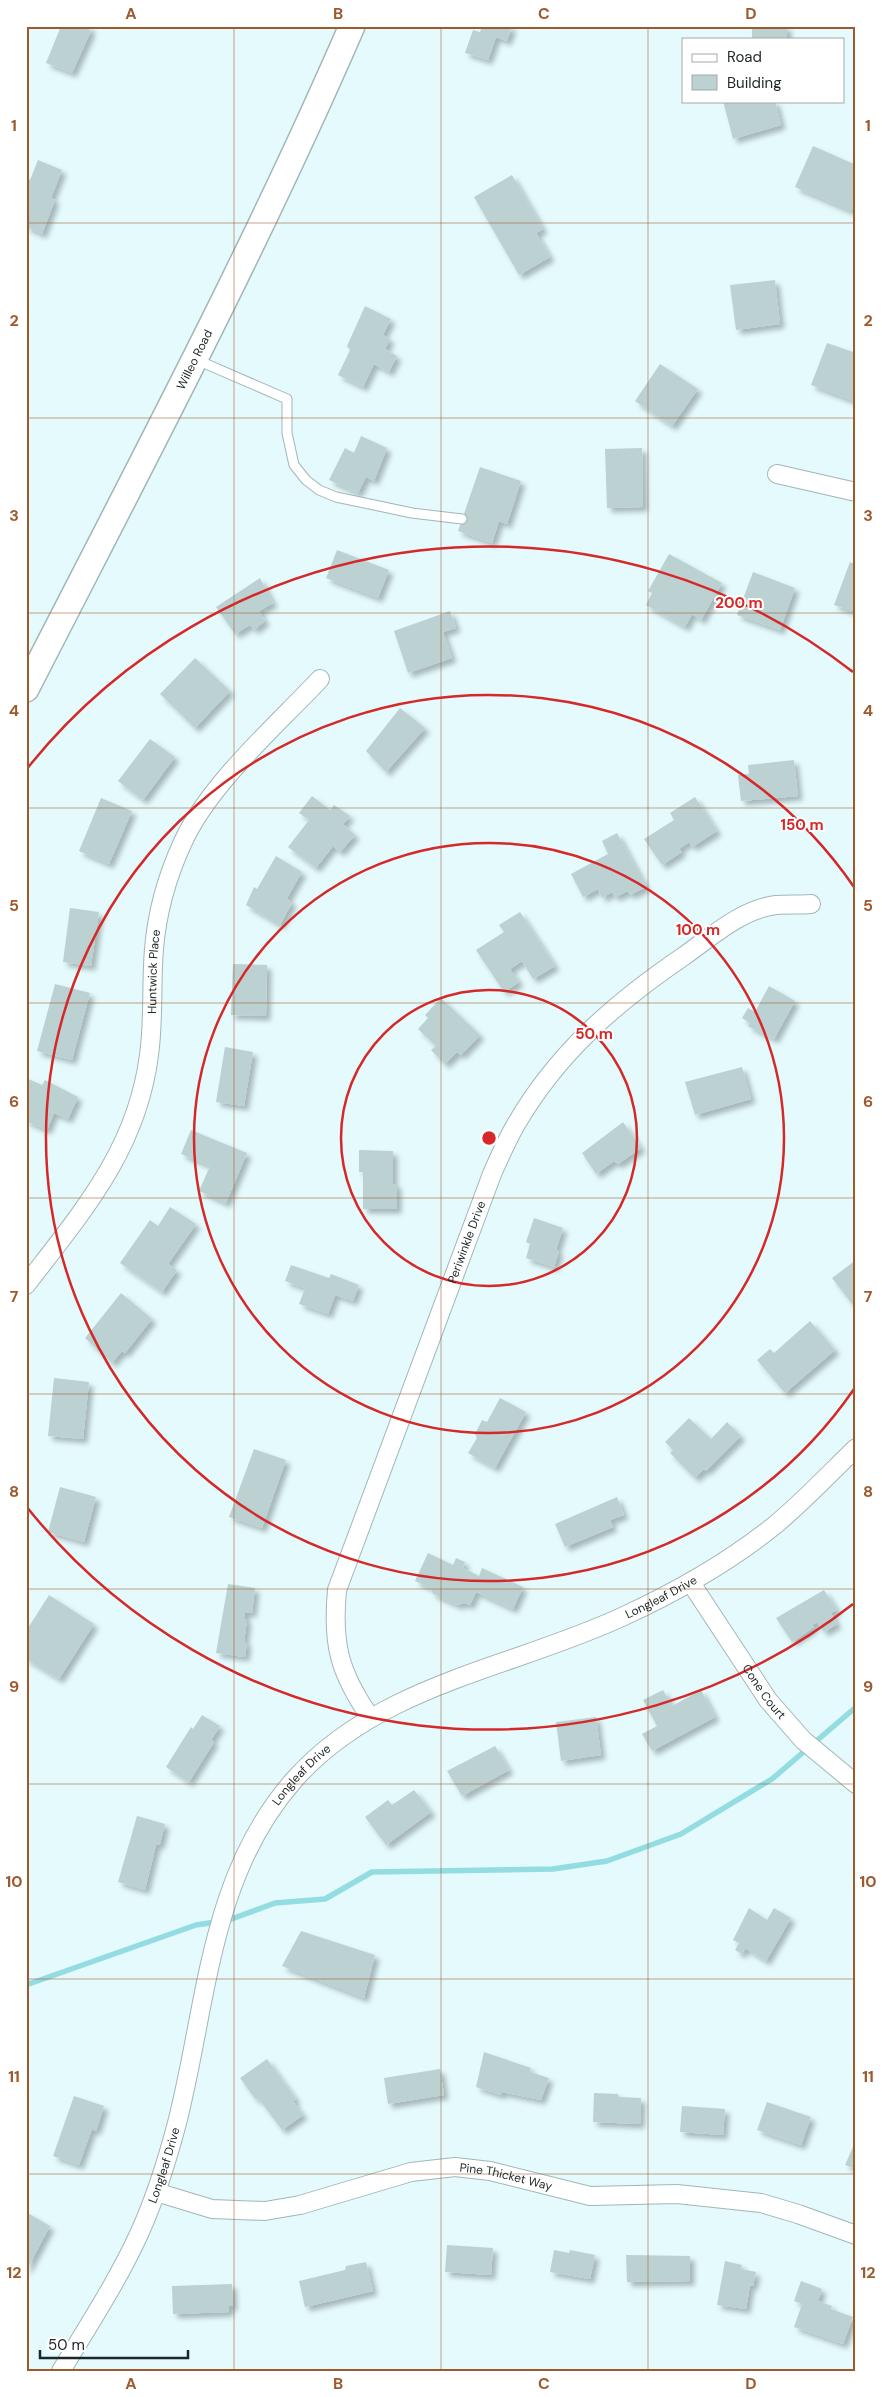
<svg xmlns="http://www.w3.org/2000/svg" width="882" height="2397" viewBox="0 0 882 2397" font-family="'DM Sans',sans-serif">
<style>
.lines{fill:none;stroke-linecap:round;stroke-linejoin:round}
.stream{stroke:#92dce2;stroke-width:5.5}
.building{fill:#bbd1d2;filter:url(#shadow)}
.lane-casing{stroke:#a1b6b7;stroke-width:11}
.street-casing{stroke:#a1b6b7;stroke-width:20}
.secondary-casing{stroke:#a1b6b7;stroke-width:28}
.lane{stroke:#fff;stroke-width:9}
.street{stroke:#fff;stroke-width:18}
.secondary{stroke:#fff;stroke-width:25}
.grid{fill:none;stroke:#9e592c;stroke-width:1;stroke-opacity:0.55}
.ring{fill:none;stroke:#d62828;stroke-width:2.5}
.labels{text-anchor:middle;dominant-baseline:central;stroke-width:4;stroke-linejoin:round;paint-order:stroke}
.street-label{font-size:12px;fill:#1e2627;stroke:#fff}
.centre{fill:#d62828;stroke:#fff;stroke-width:2.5}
.ring-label{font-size:15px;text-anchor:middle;font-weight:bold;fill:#d62828;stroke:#fff;stroke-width:4;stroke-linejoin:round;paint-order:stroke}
.neatline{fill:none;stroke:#9e592c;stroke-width:2}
.grid-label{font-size:16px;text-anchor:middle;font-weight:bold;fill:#9e592c}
</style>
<defs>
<filter id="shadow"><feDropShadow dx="4.5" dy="4.5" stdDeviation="2.5" flood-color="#0004"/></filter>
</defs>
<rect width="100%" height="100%" fill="#e4fafc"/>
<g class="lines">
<!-- stream -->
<path class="stream" d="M26 1985 196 1925 229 1920 275 1903 325 1899 372 1872 553 1869 607 1861 681 1834 772 1779 856 1707"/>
</g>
<!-- building -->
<path class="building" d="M61 26H91L89 30 91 31 72 73 46 63Z
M482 26H512L507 41 496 37 488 60 465 53 473 30 480 32Z
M752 26H787V39H752Z
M723 101H775L781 125 733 139Z
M813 146 856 165V201L851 211 795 187Z
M38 160 62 170 51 198 55 200 42 234 26 227V178L30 180Z
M512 175 543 229 536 233 550 257 519 275 474 197Z
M775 280 780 324 736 330 730 285Z
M365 306 391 319 383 335 390 339 385 349 397 356 389 372 374 364 363 387 338 375 350 350 347 346Z
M827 343 856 353V395L854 401 811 385Z
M660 364 698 389 672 426 635 401Z
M361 436 387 448 374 481 366 477 358 493 329 480 345 448 354 453Z
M642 448 643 507 607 508 605 449Z
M480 467 521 481 507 524 499 521 492 543 458 531Z
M337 550 389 570 378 598 326 578Z
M669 554 722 583 701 620 692 614 685 627 646 605 652 593 648 591Z
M850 562 856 565V612L834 605Z
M753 572 795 588 780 630 737 615Z
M260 578 273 603 259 611 265 621 254 630 250 625 235 634 216 607Z
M450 611 456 628 443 632 452 658 408 673 394 631Z
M195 658 230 691 195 728 160 694Z
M400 708 425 728 386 772 366 751Z
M150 739 175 757 143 800 118 781Z
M794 760 798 796 741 801 738 775 749 774 748 765Z
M312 796 330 810 334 805 350 816 343 824 355 835 340 852 333 846 316 868 288 847 309 820 299 813Z
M695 797 717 831 692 847 689 842 679 849 682 852 662 865 644 839 674 820 670 813Z
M101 798 132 811 109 864 79 851Z
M617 833 646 887 630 895 628 891 615 897 612 892 602 898 598 889 583 897 571 874 608 854 602 841Z
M276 856 302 872 287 898 292 903 280 925 246 905 254 887 257 889Z
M70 908 99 912 91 966 63 962Z
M520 912 555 966 533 979 522 961 510 969 519 982 504 992 476 950 504 932 499 925Z
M233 964 267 965 266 1016 231 1015Z
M55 984 90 993 72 1060 37 1051Z
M769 986 795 1001 774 1039 748 1026 750 1023 742 1018 748 1008 755 1012Z
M441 998 480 1035 461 1055 457 1052 445 1064 431 1050 436 1046 418 1029 428 1018 425 1015Z
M225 1047 253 1052 244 1106 216 1102Z
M742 1067 751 1099 695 1115 685 1082Z
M26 1078 42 1085 45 1080 78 1097 68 1119 54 1113 47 1130 26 1121Z
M623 1122 641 1148 618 1164 614 1161 596 1174 582 1153Z
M191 1130 247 1153 226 1203 199 1191 210 1166 181 1154Z
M359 1150 393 1151V1184H397V1209H363V1172H359Z
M170 1207 196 1224 168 1264 177 1270 162 1292 120 1263 150 1220 158 1226Z
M534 1218 563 1228 556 1250 559 1251 554 1267 526 1258 530 1244 526 1242Z
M856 1260V1309L832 1278Z
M291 1265 329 1278 331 1274 359 1285 353 1301 335 1295 328 1314 299 1304 305 1288 285 1281Z
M121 1293 152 1319 125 1353 122 1351 112 1363 85 1338Z
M810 1321 835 1350 785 1393 757 1360 770 1349 774 1353Z
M54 1378 89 1382 83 1439 48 1436Z
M500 1398 526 1412 495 1468 468 1453 477 1438 475 1434 482 1420 487 1422Z
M689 1418 711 1439 727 1422 741 1436 706 1471 704 1469 695 1478 670 1453 673 1450 665 1442Z
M254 1449 286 1460 262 1528 229 1517Z
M60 1487 96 1497 84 1542 48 1532Z
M617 1497 624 1515 610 1520 613 1527 565 1547 555 1524Z
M428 1553 453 1565 456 1558 465 1562 463 1568 479 1576 482 1568 523 1587 513 1609 476 1592 470 1605 464 1603 457 1605 433 1594 431 1588 415 1581Z
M228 1584 255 1588 252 1613 245 1612V1619L247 1620 244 1642H247L245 1657 216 1653Z
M824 1590 837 1610 831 1613 837 1624 824 1632 817 1622 812 1625 814 1627 792 1642 776 1618Z
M49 1595 94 1624 59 1679 26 1659V1626L28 1628Z
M663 1690 672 1706 701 1690 715 1717 652 1751 642 1734 657 1726 643 1700Z
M202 1715 220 1726 211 1740 214 1742 189 1782 166 1767 191 1727 193 1729Z
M596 1717 601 1755 561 1761 556 1722Z
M495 1746 509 1770 462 1796 447 1771Z
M414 1790 431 1812 386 1845 365 1817 388 1800 392 1805Z
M137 1816 165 1824 160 1844 156 1845 145 1890 118 1882Z
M749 1908 767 1920 774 1908 791 1918 766 1961 745 1948 742 1954 735 1950 739 1943 733 1940Z
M301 1931 375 1955 364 1998 282 1966Z
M484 2052 531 2068 530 2072 549 2078 541 2100 502 2092 501 2095 476 2087Z
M267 2059 296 2099 293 2101 303 2115 282 2130 258 2098 256 2100 240 2078Z
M440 2069 444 2095 388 2104 384 2078Z
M594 2093 618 2094 619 2097 641 2098 640 2124 593 2122Z
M74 2096 104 2106 96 2131 92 2129 79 2165 53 2156Z
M767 2102 811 2117 801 2145 757 2130Z
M682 2106 725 2109 723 2135 680 2132Z
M856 2140V2169L845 2165Z
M26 2212 50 2226 26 2271Z
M447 2245 493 2248 491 2275 445 2272Z
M554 2250 569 2253 570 2250 595 2255 590 2279 550 2272Z
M626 2255 690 2256V2281L627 2282Z
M725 2261 742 2265 741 2269 756 2272 753 2286 750 2285 746 2309 717 2305Z
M366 2262 373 2291 305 2307 299 2281 345 2270 346 2266Z
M801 2281 822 2289 818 2301 832 2306 831 2309 853 2317 843 2344 794 2327 802 2304 794 2301Z
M232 2284 233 2306H229V2312L173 2314 172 2286Z"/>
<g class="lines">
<defs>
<path id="lane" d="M197 360 287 399V433L294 465 306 480 319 490 336 497 412 513 462 519"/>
<g id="street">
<path d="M777 474 856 492"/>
<path id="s1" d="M26 1285C82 1212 137 1150 149 1055 154 1020 151 984 154 949 157 912 167 877 182 844 208 785 275 727 320 679"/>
<path id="s2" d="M691 1583 768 1700 803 1740 856 1784"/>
<path id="s3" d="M370 1717C339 1672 332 1644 337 1590L492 1174C499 1158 506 1142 515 1126 557 1053 615 1003 684 956 711 937 742 909 776 905 788 904 799 905 811 904"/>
<path id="s4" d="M156 2192 212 2209 265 2211 300 2205 411 2172 455 2167 490 2171 590 2196 677 2194 761 2203 798 2214 856 2235"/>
<path id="s5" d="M61 2371C88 2326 117 2282 139 2234 155 2199 167 2161 177 2123 207 2006 209 1876 294 1780 379 1684 513 1668 624 1616 678 1591 729 1562 775 1525 803 1502 829 1474 856 1448"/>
</g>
<g id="secondary">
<path id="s6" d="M26 689C138 470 254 252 352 26"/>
</g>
</defs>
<!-- lane casing -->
<use href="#lane" class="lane-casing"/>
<!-- street casing -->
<use href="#street" class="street-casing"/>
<!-- secondary casing -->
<use href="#secondary" class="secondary-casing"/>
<!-- lane -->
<use href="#lane" class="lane"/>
<!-- street -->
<use href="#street" class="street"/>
<!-- secondary -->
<use href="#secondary" class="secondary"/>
</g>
<!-- grid -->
<path class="grid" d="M234 26V2371M441 26V2371M648 26V2371M26 223H856M26 418H856M26 613H856M26 808H856M26 1003H856M26 1198H856M26 1394H856M26 1589H856M26 1784H856M26 1979H856M26 2174H856"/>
<!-- distance rings -->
<g class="ring">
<circle cx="489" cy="1138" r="148"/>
<circle cx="489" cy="1138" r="295"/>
<path d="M854 1389A443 443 0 1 1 854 887"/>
<path d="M853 1604A591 591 0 0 1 26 1506M26 770A591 591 0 0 1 853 672"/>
</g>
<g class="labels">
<!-- street labels -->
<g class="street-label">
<text stroke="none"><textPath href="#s6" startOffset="370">Willeo Road</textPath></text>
<text stroke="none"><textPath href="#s1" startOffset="348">Huntwick Place</textPath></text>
<text stroke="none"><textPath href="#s3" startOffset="506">Periwinkle Drive</textPath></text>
<text stroke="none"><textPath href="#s5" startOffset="1056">Longleaf Drive</textPath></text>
<text stroke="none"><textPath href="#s2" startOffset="131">Cone Court</textPath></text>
<text stroke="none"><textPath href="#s5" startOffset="651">Longleaf Drive</textPath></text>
<text stroke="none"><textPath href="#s5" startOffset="231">Longleaf Drive</textPath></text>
<text stroke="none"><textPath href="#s4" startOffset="359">Pine Thicket Way</textPath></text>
</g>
</g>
<circle cx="489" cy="1138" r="8" class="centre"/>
<g class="ring-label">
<text x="739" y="608">200 m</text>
<text x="802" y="830">150 m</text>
<text x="698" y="935">100 m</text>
<text x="594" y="1039">50 m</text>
</g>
<!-- border -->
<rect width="882" height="2397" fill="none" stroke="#ffffff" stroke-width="55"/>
<!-- legend -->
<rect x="682" y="38" width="162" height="65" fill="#ffffff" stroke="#a5a8a9"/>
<rect x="692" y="54" width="25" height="8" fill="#ffffff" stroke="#a5a8a9"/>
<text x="727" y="62" font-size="15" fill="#1e2627">Road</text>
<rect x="692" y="75" width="25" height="15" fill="#bbd1d2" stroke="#a5a8a9"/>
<text x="727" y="88" font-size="15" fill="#1e2627">Building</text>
<!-- scale -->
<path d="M40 2350v8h148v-8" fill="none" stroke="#1e2627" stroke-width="2.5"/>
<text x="48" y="2350" font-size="15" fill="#1e2627" stroke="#ffffff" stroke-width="4" paint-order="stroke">50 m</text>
<rect x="28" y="28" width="826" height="2342" class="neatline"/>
<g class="grid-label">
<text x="131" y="19">A</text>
<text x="338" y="19">B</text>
<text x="544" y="19">C</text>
<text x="751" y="19">D</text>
<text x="14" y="131">1</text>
<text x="868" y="131">1</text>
<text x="14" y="326">2</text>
<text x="868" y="326">2</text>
<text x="14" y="521">3</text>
<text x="868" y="521">3</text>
<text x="14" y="716">4</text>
<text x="868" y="716">4</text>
<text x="14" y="911">5</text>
<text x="868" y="911">5</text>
<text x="14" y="1107">6</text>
<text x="868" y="1107">6</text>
<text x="14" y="1302">7</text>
<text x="868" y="1302">7</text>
<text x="14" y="1497">8</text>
<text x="868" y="1497">8</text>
<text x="14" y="1692">9</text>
<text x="868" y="1692">9</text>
<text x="14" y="1887">10</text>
<text x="868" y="1887">10</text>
<text x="14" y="2082">11</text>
<text x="868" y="2082">11</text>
<text x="14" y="2278">12</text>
<text x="868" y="2278">12</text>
<text x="131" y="2389">A</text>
<text x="338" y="2389">B</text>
<text x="544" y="2389">C</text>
<text x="751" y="2389">D</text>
</g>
</svg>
